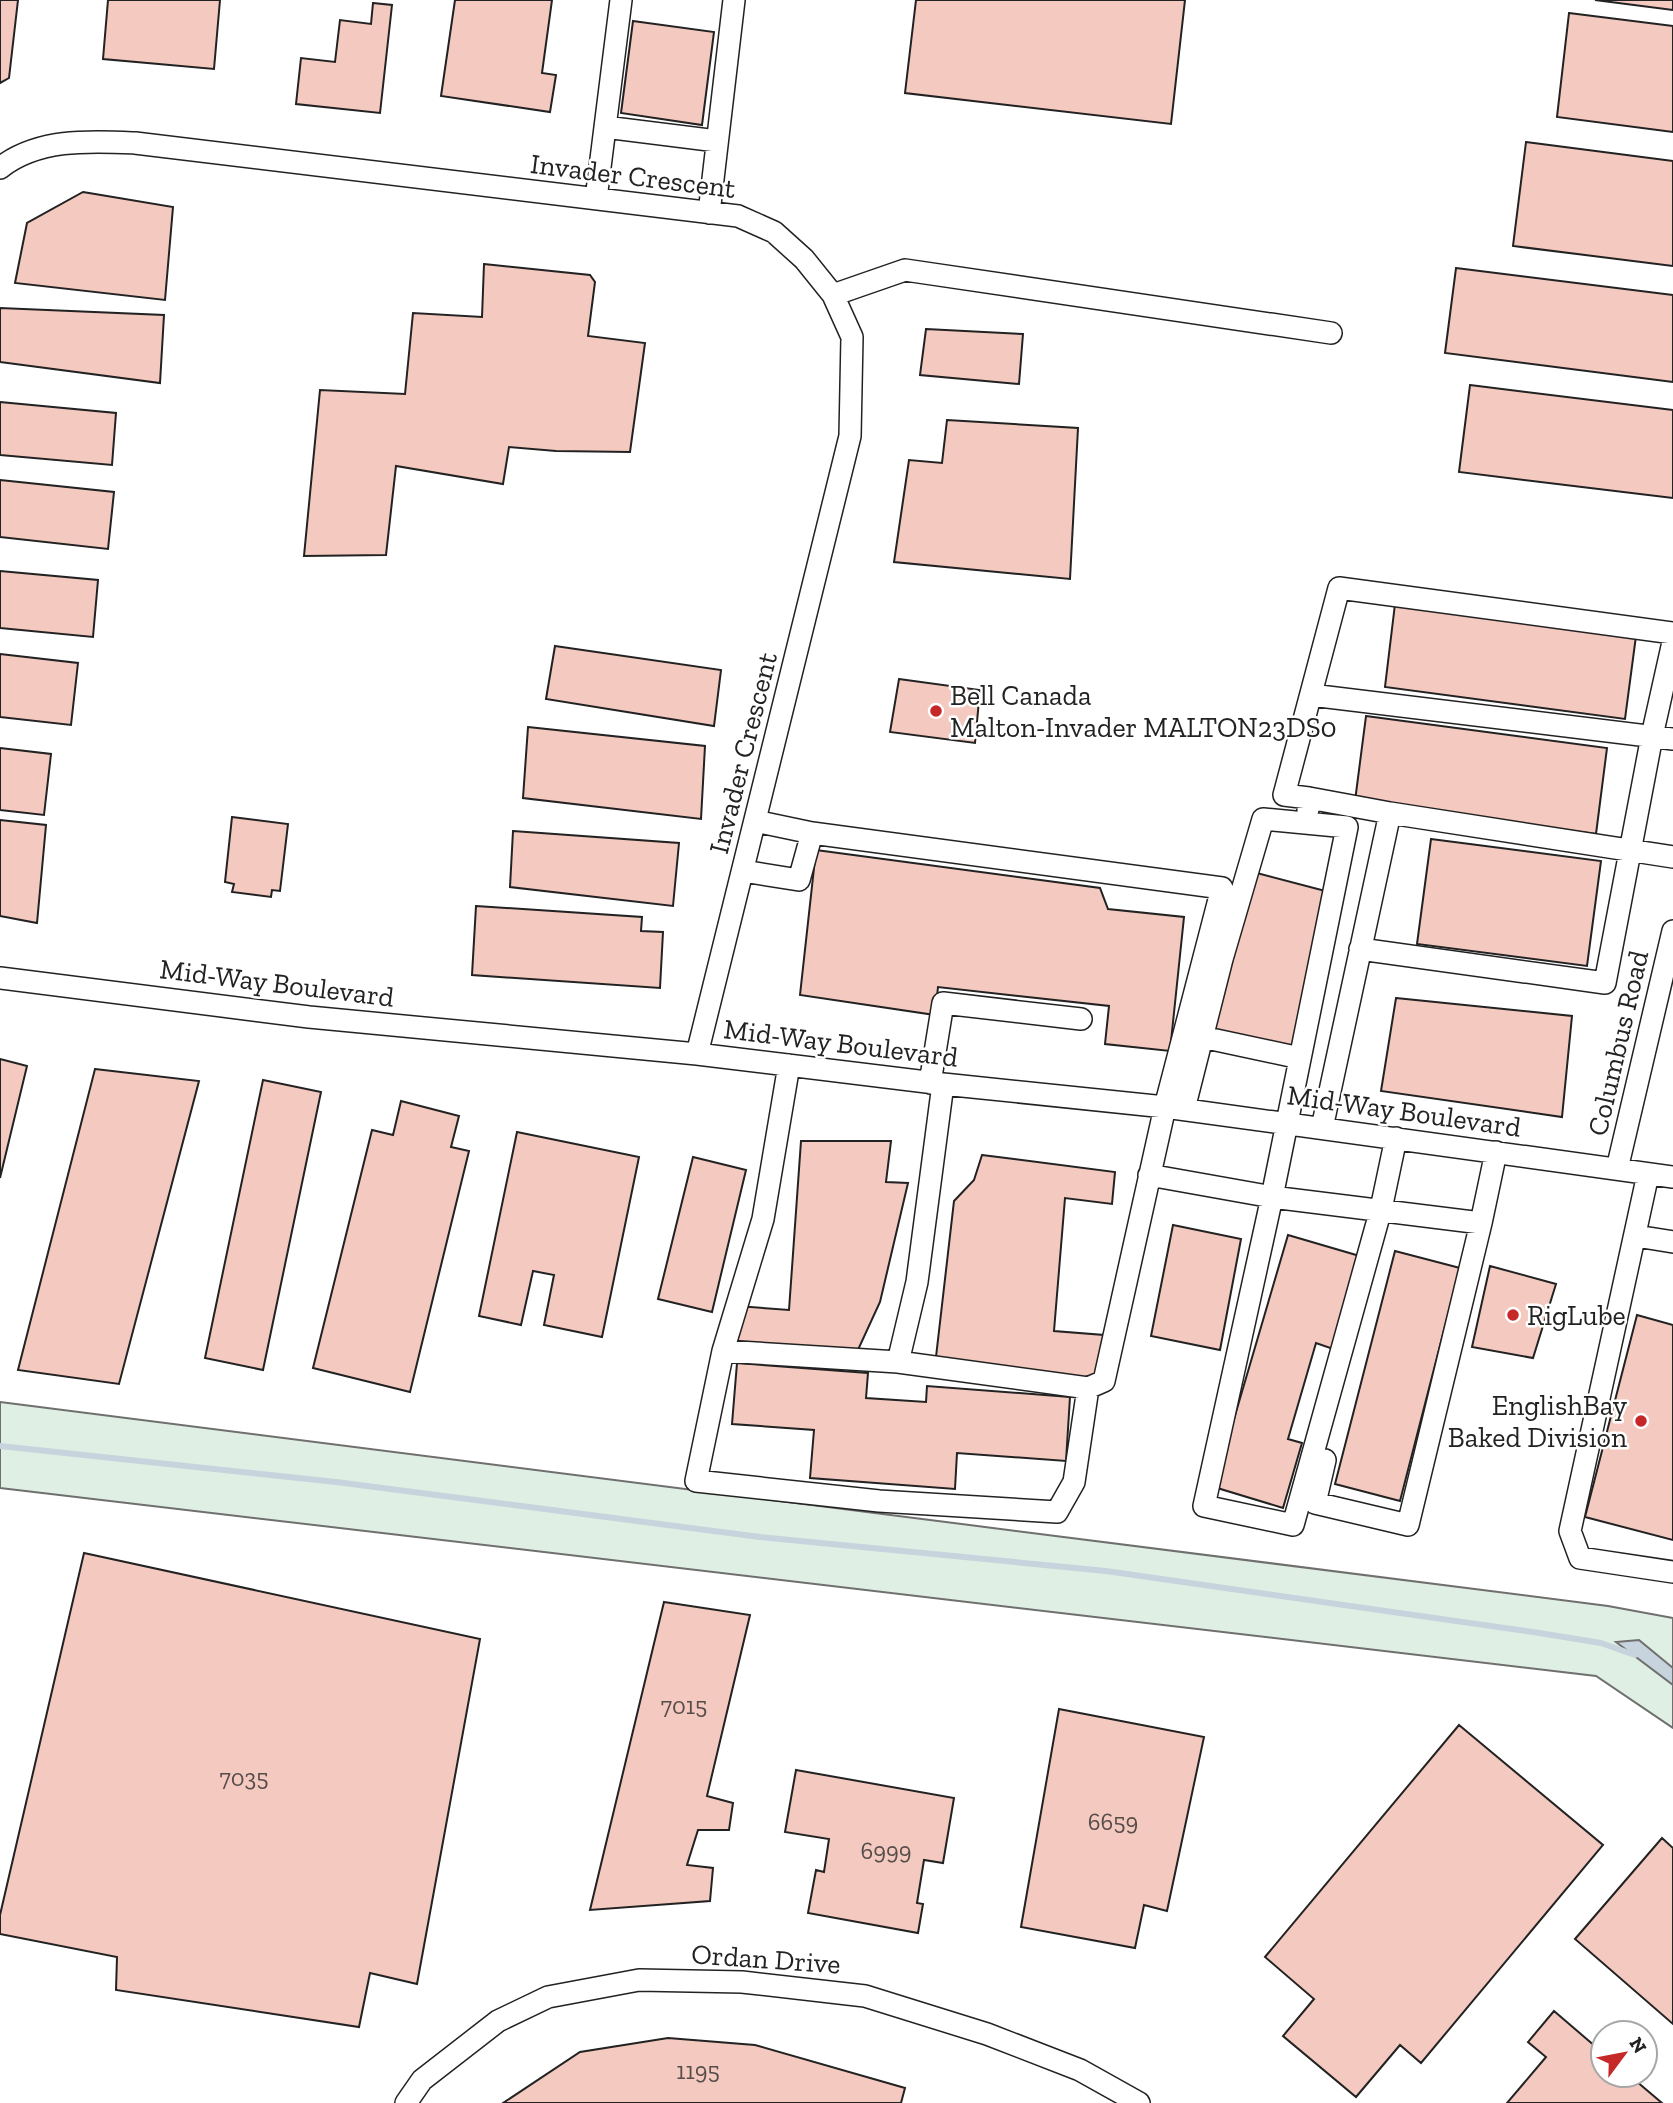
<svg xmlns="http://www.w3.org/2000/svg" width="1673" height="2103" viewBox="0 0 1673 2103" font-family="'Zilla Slab',serif">
<style>
.green{fill:#e0efe3;stroke:#6f6f6f;stroke-width:2}
.water{fill:#c7d3dd;stroke:#6f6f6f;stroke-width:2}
.lines{fill:none;stroke-linecap:round;stroke-linejoin:round}
.stream{stroke:#c7d3dd;stroke-width:6}
.building{fill:#f3c9c0;stroke:#222;stroke-width:2}
.minor-casing{stroke:#222;stroke-width:24}
.minor{stroke:#fff;stroke-width:21}
.poi-dot{fill:#c62828;stroke:#fff;stroke-width:2.5}
.labels{text-anchor:middle;dominant-baseline:central;stroke-width:5;stroke-linejoin:round;paint-order:stroke}
.number-label{font-size:24px;fill:#564c4a}
.street-label{font-size:28px;fill:#222;stroke:#fff}
.poi-label{font-size:28px;fill:#222;stroke:#fff;text-anchor:start}
</style>
<rect width="100%" height="100%" fill="#fff"/>
<!-- green -->
<path class="green" d="M0 1402 1608 1606 1673 1618V1728L1596 1676 0 1488Z"/>
<!-- water -->
<path class="water" d="M1639 1640 1673 1668V1685L1616 1642Z"/>
<g class="lines">
<!-- stream -->
<path class="stream" d="M0 1446 336 1482 760 1537 1106 1571 1533 1632 1601 1643 1635 1655"/>
</g>
<!-- building -->
<path class="building" d="M0 0H18L9 78 0 83Z
M108 0H220L214 69 103 59Z
M455 0H552L542 73 556 75 550 112 441 96Z
M916 0H1185L1171 124 905 93Z
M1595 0H1673V10Z
M373 3 392 5 380 113 296 104 301 58 335 62 340 20 371 24Z
M1569 13 1673 26V132L1557 117Z
M633 21 714 32 702 125 621 113Z
M1526 142 1673 161V266L1513 246Z
M83 192 173 207 165 300 15 283 27 223Z
M484 264 590 275 595 282 588 336 645 343 630 452 556 451 509 447 503 484 396 466 386 555 304 556 320 390 405 394 413 313 482 317Z
M1456 268 1673 295V382L1445 353Z
M0 308 164 315 160 383 0 362Z
M926 329 1023 334 1019 384 920 375Z
M1470 385 1673 410V498L1459 472Z
M0 402 116 413 112 465 0 455Z
M947 420 1078 428 1070 579 894 562 909 460 942 463Z
M0 480 114 492 108 549 0 537Z
M0 571 98 580 93 637 0 628Z
M1395 604 1636 636 1625 719 1385 687Z
M555 646 721 670 714 726 546 699Z
M0 654 78 663 71 725 0 717Z
M899 679 980 690 975 743 890 732Z
M1366 716 1607 748 1596 834 1355 801Z
M528 727 705 746 701 819 523 798Z
M0 748 51 754 44 815 0 810Z
M232 817 288 824 280 891 272 890 271 897 232 892 234 884 225 882Z
M0 820 46 825 37 923 0 916Z
M513 831 679 843 673 906 510 887Z
M1431 839 1601 861 1587 966 1417 944Z
M816 850 1100 888 1108 909 1184 917 1170 1051 1105 1044 1109 1006 938 987 935 1015 800 995Z
M1253 872 1333 893 1293 1049 1213 1029Z
M476 906 642 917 641 931 663 932 660 988 472 975Z
M1396 998 1572 1016 1562 1117 1381 1091Z
M0 1059 27 1066 0 1178Z
M95 1069 199 1081 119 1384 18 1370Z
M263 1080 321 1092 263 1370 205 1358Z
M401 1101 459 1116 451 1147 469 1151 410 1392 313 1368 372 1130 393 1135Z
M517 1132 639 1157 602 1337 544 1325 554 1275 533 1271 521 1325 479 1316Z
M801 1141H891L886 1182 908 1183 880 1302 857 1352 734 1346 737 1306 789 1310Z
M982 1155 1115 1172 1112 1204 1065 1198 1054 1331 1104 1335 1099 1381 936 1357 954 1201 974 1180Z
M693 1157 746 1170 712 1312 658 1299Z
M1173 1225 1241 1239 1220 1350 1151 1336Z
M1288 1235 1363 1257 1336 1350 1316 1343 1288 1439 1302 1443 1283 1508 1214 1487Z
M1395 1251 1460 1268 1400 1501 1335 1484Z
M1490 1266 1556 1284 1533 1358 1472 1347Z
M1637 1315 1673 1325V1540L1585 1517Z
M737 1363 868 1373 866 1398 926 1402 927 1386 1070 1397 1066 1461 957 1453 955 1489 810 1478 814 1430 732 1424Z
M84 1553 480 1639 417 1984 370 1973 359 2027 116 1990 117 1957 0 1934V1915Z
M664 1602 750 1615 707 1796 733 1803 729 1830H698L687 1865 713 1868 710 1901 590 1910Z
M1059 1709 1204 1737 1167 1911 1144 1905 1135 1948 1021 1927Z
M1459 1725 1603 1845 1421 2063 1400 2045 1356 2097 1283 2036 1314 1999 1265 1957Z
M796 1770 954 1798 943 1863 924 1860 917 1903 923 1904 918 1933 808 1913 816 1870 824 1872 829 1839 785 1832Z
M1662 1838 1673 1848V2024L1575 1939Z
M1554 2011 1603 2053V2075H1629L1662 2103H1507L1546 2057 1528 2042Z
M668 2038 755 2045 905 2088 901 2103H503L580 2052Z"/>
<g class="lines">
<defs>
<path id="minor" d="M605 127 717 141
M0 168C38 138 90 141 135 143L738 216 774 232 804 259 833 295 852 337 850 436 697 1054
M596 199 621 0
M709 213 734 0
M833 295 905 270 1331 333
M1311 695 1673 739
M1309 798 1284 795 1339 588 1673 633
M1308 810 1309 798 1390 813
M812 833 1222 888 1165 1107 1104 1381 1088 1388
M743 871 799 880 812 833 755 821
M1360 949 1605 983 1652 736 1673 642
M0 978 309 1017 697 1054 943 1084 1165 1107 1673 1177
M1202 1037 1300 1058
M789 1065 763 1219 723 1351 898 1362 917 1282 943 1084
M930 1083 943 1003 1081 1019
M1184 1109 1222 959 1263 819 1347 827 1272 1197 1204 1506 1293 1525 1381 1209 1396 1138
M1322 1128 1390 813 1673 857
M1617 1169 1673 931
M1648 1174 1570 1531 1580 1558 1673 1572
M1149 1175 1272 1197 1481 1223
M1636 1236 1673 1242
M723 1351 696 1481 879 1501 1057 1512 1074 1482 1088 1388 898 1362
M1325 1460 1315 1503 1408 1525 1481 1223 1496 1152
M406 2103 422 2080 498 2021 548 1997 639 1980 742 1982 865 1996 987 2034 1080 2070 1139 2103"/>
</defs>
<!-- minor casing -->
<use href="#minor" class="minor-casing"/>
<!-- minor -->
<use href="#minor" class="minor"/>
</g>
<!-- markers -->
<g class="poi-dot">
<circle cx="936" cy="711" r="7"/>
<circle cx="1513" cy="1315" r="7"/>
<circle cx="1641" cy="1421" r="7"/>
</g>
<g class="labels">
<!-- number labels -->
<g class="number-label">
<text x="684" y="1705">7015</text>
<text x="244" y="1777">7035</text>
<text x="1113" y="1821">6659</text>
<text x="886" y="1850">6999</text>
<text x="698" y="2070">1195</text>
</g>
<!-- street labels -->
<g class="street-label">
<text transform="translate(633 176) rotate(7)">Invader Crescent</text>
<text transform="translate(743 753) rotate(-76)">Invader Crescent</text>
<text transform="translate(277 983) rotate(7)">Mid-Way Boulevard</text>
<text transform="translate(841 1043) rotate(7)">Mid-Way Boulevard</text>
<text transform="translate(1618 1043) rotate(-77)">Columbus Road</text>
<text transform="translate(1404 1111) rotate(8)">Mid-Way Boulevard</text>
<text transform="translate(766 1959) rotate(4)">Ordan Drive</text>
</g>
<!-- poi labels -->
<g class="poi-label">
<text x="950" y="695">Bell Canada<tspan x="950" dy="32">Malton-Invader MALTON23DS0</tspan></text>
<text x="1527" y="1315">RigLube</text>
<text x="1627" y="1405" text-anchor="end">EnglishBay<tspan x="1627" dy="32">Baked Division</tspan></text>
</g>
</g>
<!-- north arrow -->
<g transform="translate(1624 2054) rotate(58)"><circle r="33" fill="#ffffff" stroke="#a7a7a7" stroke-width="2"/>
<path d="M0-5L12 26L0 18L-12 26Z" fill="#c62828"/>
<text y="-10" font-size="19" font-weight="bold" text-anchor="middle" fill="#222222">N</text>
</g>
</svg>
